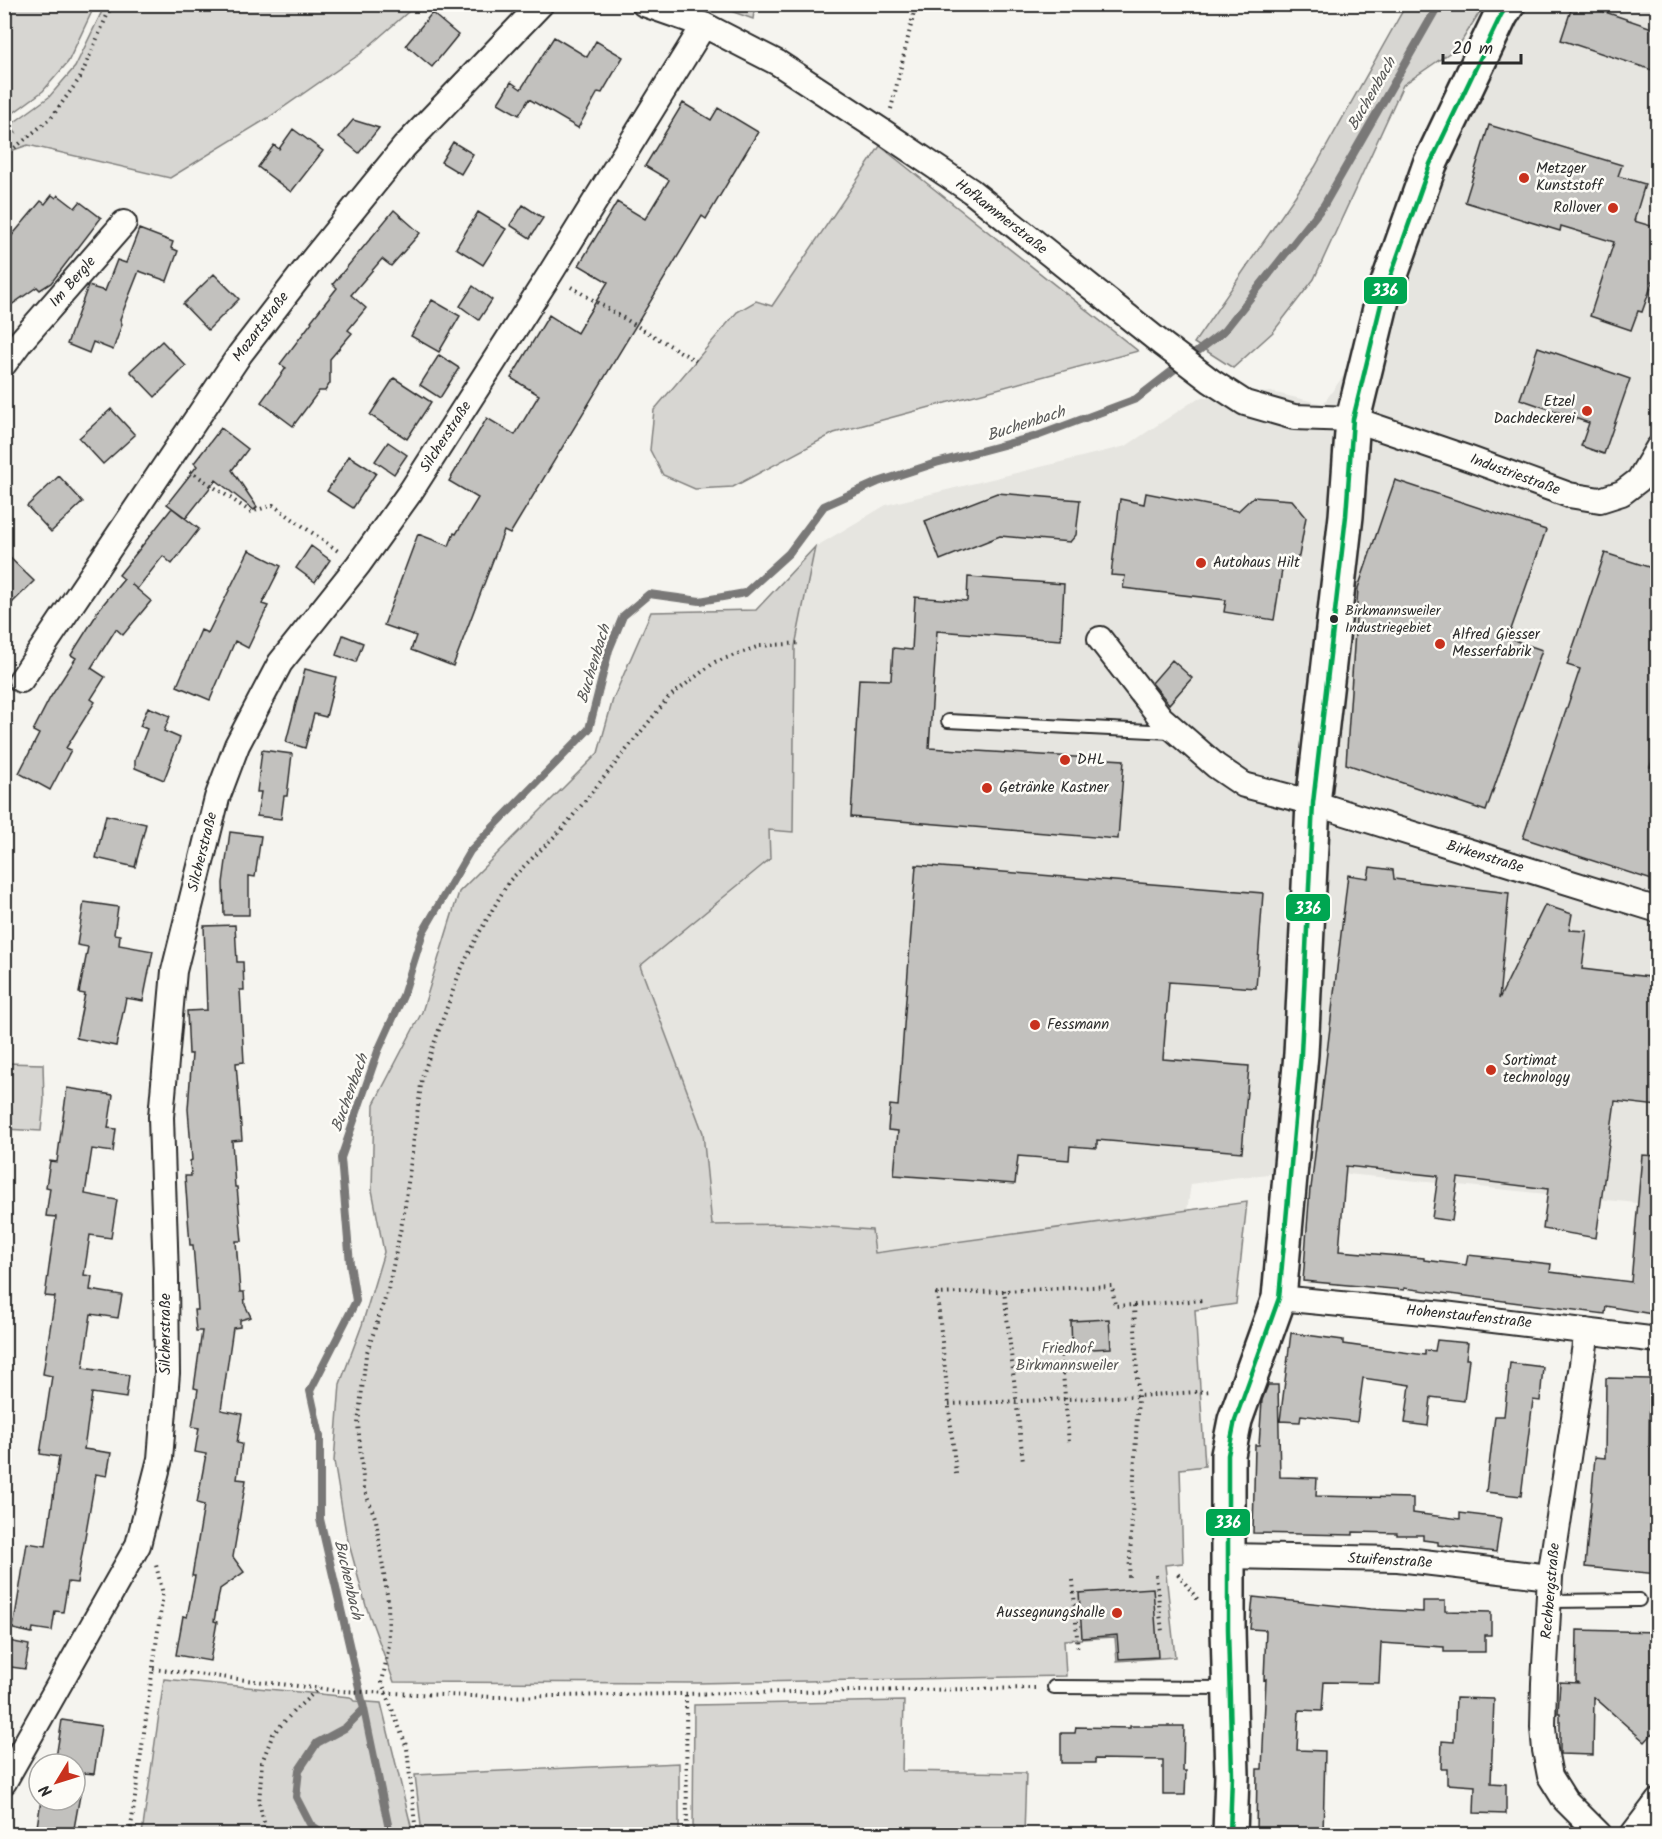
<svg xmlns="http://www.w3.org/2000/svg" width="1662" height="1839" viewBox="0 0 1662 1839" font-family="Kalam,sans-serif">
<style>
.built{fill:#e6e5e0}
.green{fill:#d7d6d2;stroke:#81807e;stroke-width:1.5}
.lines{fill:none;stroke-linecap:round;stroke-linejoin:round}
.stream{stroke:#797877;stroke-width:8}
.building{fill:#c2c1be;stroke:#2b2b2b;stroke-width:1.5}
.lane-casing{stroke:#2b2b2b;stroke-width:16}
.street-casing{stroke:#2b2b2b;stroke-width:28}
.secondary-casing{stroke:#2b2b2b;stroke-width:38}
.path{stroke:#2b2b2b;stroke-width:4;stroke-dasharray:1.5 4.5;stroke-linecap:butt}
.lane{stroke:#fdfcf7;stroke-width:12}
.street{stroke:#fdfcf7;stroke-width:24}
.secondary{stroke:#fdfcf7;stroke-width:33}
.bus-1-casing{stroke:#fdfcf7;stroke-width:9}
.bus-1{stroke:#00a651;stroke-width:4.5}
.poi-dot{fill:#c8321e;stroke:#fdfcf7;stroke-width:2}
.bus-dot{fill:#2b2b2b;stroke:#fdfcf7;stroke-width:2}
.labels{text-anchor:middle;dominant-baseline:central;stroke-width:5;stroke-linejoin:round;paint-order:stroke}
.bus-label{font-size:14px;fill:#2b2b2b;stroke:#fdfcf7;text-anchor:start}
.poi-label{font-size:15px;fill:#2b2b2b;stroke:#fdfcf7;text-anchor:start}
.street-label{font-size:15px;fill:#2b2b2b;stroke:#fdfcf7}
.park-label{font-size:15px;fill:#565655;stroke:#fdfcf7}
.water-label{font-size:16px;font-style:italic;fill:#585857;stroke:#fdfcf7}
.line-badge{stroke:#fdfcf7;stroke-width:2}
.badge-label{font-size:16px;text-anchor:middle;font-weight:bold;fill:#fff}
</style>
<rect width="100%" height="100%" fill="#f5f4ef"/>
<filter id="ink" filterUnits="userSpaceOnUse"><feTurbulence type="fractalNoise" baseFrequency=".0167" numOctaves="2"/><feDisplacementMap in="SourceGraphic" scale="12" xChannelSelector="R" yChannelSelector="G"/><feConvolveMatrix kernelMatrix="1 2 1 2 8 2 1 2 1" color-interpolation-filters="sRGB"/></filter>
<g filter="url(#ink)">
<!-- built -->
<path class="built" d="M1494 5H1657V1205L1307 1170 1231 1178 1191 1184 1187 1211 875 1253 871 1230 787 1224 712 1225 703 1133 640 966 770 859 769 830 795 646 815 547 886 505 1126 446 1198 398 1271 392 1323 404 1357 357Z"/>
<!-- green -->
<path class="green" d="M5 4 95 5 68 62 43 91 5 119Z
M105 5V4L416 5 360 54 268 118 170 178 28 145 5 153V124L17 134 9 126 49 97 75 67Z
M712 5H755L753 19 714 5Z
M1406 5H1484L1458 47 1403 85 1314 279 1273 332 1233 368 1194 343 1315 167Z
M880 146 1138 351 834 433 733 487 695 489 663 475 650 450 654 410 737 312 756 301 772 306Z
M815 547 795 646 793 832 769 830 770 859 640 966 703 1133 712 1225 787 1224 872 1230 875 1253 1247 1202 1236 1304 1195 1310 1205 1466 1180 1469 1183 1563 1165 1565 1175 1657 1117 1661 1115 1637 1064 1640 1066 1676 697 1683 394 1682 366 1606 346 1533 334 1461 340 1384 362 1325 384 1252 372 1190 374 1104 422 1012 459 892 598 753 613 699 651 612 756 610Z
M5 1063 43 1064 44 1101 41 1131 5 1129Z
M164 1679 350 1697 354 1701 381 1703 413 1834H142Z
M904 1701 902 1771 1026 1773 1024 1834H693L694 1705Z
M679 1763V1834H422L415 1775Z"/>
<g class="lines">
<!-- stream -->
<path class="stream" d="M324 1834 310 1824 296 1797 299 1770 317 1743 345 1728 364 1709
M390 1834 364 1709 320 1519V1436L310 1391 356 1301 350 1264 341 1158 378 1051 403 996 423 932 470 851 589 729 609 650 623 616 649 594 700 601 745 593 789 553 824 506 878 482 936 463 1037 436 1136 399 1224 331 1324 205 1439 4"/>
</g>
<!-- building -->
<path class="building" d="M1573 4H1582L1658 30V72L1561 40Z
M432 13 458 35 432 67 406 45Z
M554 37 587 57 596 41 623 57 602 93 598 92 578 128 529 99 519 115 498 103 511 82 521 89Z
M683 103 711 120 718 108 758 132 706 219 702 216 510 534 504 531 453 666 411 650 416 636 384 625 418 534 449 546 454 533 456 534 478 498 449 481 487 418 515 435 539 395 511 378 549 315 577 333 584 321 608 282 579 265 617 202 645 219 669 180 645 166Z
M353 120 379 128 359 153 339 137Z
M1489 125 1622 165 1618 176 1645 184 1634 221 1658 228V267L1642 312 1638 311 1631 330 1590 316 1614 242 1561 226 1560 231 1465 202Z
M293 129 323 151 291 192 258 167 274 145 279 149Z
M453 142 473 154 461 174 441 162Z
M52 195 56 198 58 195 75 208 80 202 101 218 51 283 40 290 37 287 4 310V245L41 201 45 204Z
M523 205 543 218 530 238 510 225Z
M394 210 420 233 391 266 382 259 351 295 366 308 348 330 352 333 330 359V383L325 391H319L293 426 261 402 286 368 280 364 312 322 311 321 337 288 333 284Z
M478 212 506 229 483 265 456 248Z
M139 229 173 242 171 248 178 251 167 281 139 271 120 319 122 324 113 350 93 342 89 353 67 344 88 286 105 291 117 260 126 263Z
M214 274 239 299 208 330 183 304Z
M473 286 492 300 479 320 460 306Z
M432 300 460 316 439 352 411 336Z
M162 341 186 366 155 397 130 371Z
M1538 347 1630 379 1604 454 1581 446 1589 423 1520 399Z
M439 355 459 368 440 398 420 385Z
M394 378 431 402 407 439 370 415Z
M111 409 135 435 103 464 79 438Z
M221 428 248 449 232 470 257 507 254 510 216 480 186 518 167 504 197 466 194 463Z
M388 442 407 455 394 474 375 461Z
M349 456 376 473 353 508 327 491Z
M59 476 83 502 51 532 27 506Z
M1395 480 1546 530 1508 638 1542 650 1486 811 1346 764 1358 588Z
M997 493 1080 500 1076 535 1070 542 1000 536 940 560 925 521Z
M1146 493 1238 511 1253 497 1292 500 1306 517 1299 556 1282 570 1274 620 1224 612 1226 600 1123 588 1125 576 1111 575 1120 499 1144 504Z
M172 508 199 529 172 564 163 556 137 589 131 584 151 601 123 635 116 629 91 668 105 677 91 699 95 702 66 748 71 750 50 790 19 773 39 734 33 731 50 698 76 658 71 655 97 614 96 613 124 579 119 575Z
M311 546 330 560 315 582 296 568Z
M249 550 281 566 262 604 268 606 248 648 235 641 210 700 177 686 201 630 208 633Z
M4 552 34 581 4 611Z
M1605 553 1658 570V743L1650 767 1658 768V882L1523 838 1580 669 1567 665Z
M968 577 1064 584 1061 640 937 631 929 748 1124 760 1118 839 851 817 859 679 891 680 893 648 912 650 915 597 967 601Z
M343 635 363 643 356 662 336 655Z
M1172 660 1192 678 1169 704 1152 683Z
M305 669 336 677 326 717 314 714 305 748 286 742Z
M148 707 170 716 164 731 180 738 164 780 135 768V760L147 729 140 726Z
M262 750 292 754 287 796H284L281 819 257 816 261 792H257Z
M106 815 146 824 135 867 96 858Z
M230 832 261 836 255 877 249 876V915H224L223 883Z
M916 865 1263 893 1256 988 1169 982 1163 1059 1249 1066 1242 1152 1097 1140V1148L1070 1146 1069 1160 1018 1156 1015 1184 894 1175 898 1131 888 1130 890 1105 898 1106Z
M1370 867 1393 870 1394 879 1509 893 1499 999 1545 905 1572 914 1569 930 1587 931 1582 969 1658 978V1106L1615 1101 1596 1238 1543 1229 1548 1189 1458 1178 1452 1221 1432 1218 1438 1176 1346 1166 1339 1251 1424 1258V1260L1466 1265 1468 1255 1551 1264 1550 1272 1631 1282 1642 1155 1658 1156V1315L1606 1306 1605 1314 1404 1288V1290L1303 1281 1310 1188H1311L1348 875 1368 878Z
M84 902 118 907 114 934 120 935 119 945 153 951 143 1001 126 998 116 1046 76 1038 85 994 79 993 88 947 77 945Z
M235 925 237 962H243L244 990H240L244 1062 236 1063 242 1140 232 1141 235 1187H237L242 1241H236L240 1292H244L245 1305 251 1317 240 1320V1327L233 1328 221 1410 242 1414 237 1443 242 1444 237 1479 246 1480 233 1557 244 1572 220 1589 214 1621 217 1622 210 1661 176 1655 183 1616 187 1617 195 1576H192L204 1505 197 1503 206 1454 195 1452 199 1428 192 1427 198 1389 194 1388 202 1331H196L194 1310H198L195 1269 193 1245H190L185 1176H191L190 1161 192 1160 188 1109 192 1054H189L187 1011 207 1010 204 926Z
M67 1088 113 1095 108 1128 116 1129 113 1152 92 1149 85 1194 117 1200 111 1238 90 1235 84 1275 92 1276 90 1290 122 1295 118 1318 91 1314 83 1368 129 1375 126 1398 92 1393 84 1449 111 1453 107 1476 96 1474 77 1583 68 1582 63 1612 55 1611 52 1631 33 1628 32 1633 13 1629 27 1543 46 1546 59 1457 40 1454 52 1376 43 1374 55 1297 45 1296 56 1217 46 1216 50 1188 46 1187 50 1161 57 1162Z
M1109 1319 1111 1348 1072 1350 1071 1321Z
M1291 1333 1343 1340V1344L1425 1355V1350L1435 1351 1437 1340 1468 1343 1466 1359H1469L1464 1401 1431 1397 1428 1426 1405 1423 1410 1385 1363 1378 1357 1422 1301 1415 1300 1422 1280 1421Z
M1510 1363 1543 1367 1540 1401 1533 1400 1521 1496 1486 1492 1495 1416H1504Z
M1606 1378 1650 1379 1649 1446 1658 1447V1574L1585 1567 1595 1457 1605 1458Z
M1268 1385H1278L1280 1477 1317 1478 1316 1496 1413 1498V1513L1460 1519V1513L1501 1518 1496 1552 1438 1545V1542L1423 1540V1535H1397V1533L1353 1532V1535L1253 1533 1255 1445H1259L1262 1400Z
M1153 1588 1158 1657 1119 1659 1117 1635 1082 1638 1079 1593Z
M1253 1597 1371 1609 1423 1612V1601H1445V1611L1491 1612V1635H1485V1652H1444V1647L1381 1643 1379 1683 1324 1682 1322 1711 1299 1710 1297 1750 1325 1751 1323 1834H1256L1257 1769H1262L1266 1679 1264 1680 1266 1630 1250 1629Z
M1577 1630 1658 1632V1728L1645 1742 1594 1697 1593 1755 1560 1754V1713H1558L1560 1682 1578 1683 1576 1681Z
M4 1640 29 1645 25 1669 4 1666Z
M1456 1698 1494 1699 1491 1783 1506 1784V1814L1474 1813 1475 1786 1447 1784V1769H1441L1442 1741 1454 1742Z
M62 1720 101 1726 94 1774 84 1773 73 1834H36L41 1800H75V1764H55Z
M1130 1726H1184L1183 1771H1186L1185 1795H1163V1760L1095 1759V1763H1061V1733H1075L1076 1727 1130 1728Z"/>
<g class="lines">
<defs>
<path id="lane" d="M948 721 1171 732
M1550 1601 1639 1600
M1054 1687 1230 1688"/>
<path id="street" d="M644 4 704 25 778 63 885 133 971 191 1161 343 1211 381 1245 403 1294 417 1353 419 1470 459 1569 495 1600 500 1622 493 1639 480 1658 448
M4 364 21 341 124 223
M1100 639 1161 718 1216 766 1244 785 1313 803 1658 910
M21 680 240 354 314 258 404 147 541 4
M1279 1298 1444 1314 1658 1340
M1587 1331 1550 1577 1544 1683 1543 1727 1545 1750 1550 1776 1565 1800 1599 1834
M1228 1556 1398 1559 1550 1577
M4 1782 138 1545 160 1459 167 1373 166 1277 161 1117 174 971 217 798 237 745 280 663 358 565 411 491 550 274 704 25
M1633 1834 1658 1801"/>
<path id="secondary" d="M1230 1834 1232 1775 1228 1629V1455L1235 1420 1279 1298 1301 1054 1313 803 1346 516 1353 419 1382 300 1430 164 1501 15 1508 4"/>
</defs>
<!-- lane casing -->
<use href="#lane" class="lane-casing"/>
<!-- street casing -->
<use href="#street" class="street-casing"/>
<!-- secondary casing -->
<use href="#secondary" class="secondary-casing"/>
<!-- path -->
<path class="path" d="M891 109 916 4
M4 153 12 150 51 118 80 78 112 4
M571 287 696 361
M190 471 251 512 273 505 338 551
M1004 1290 1023 1461
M1134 1305 1205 1300
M1061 1350 1069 1443
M949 1404 1138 1396 1211 1391
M956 1474 937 1294 1112 1286 1115 1306 1134 1305 1138 1396 1129 1577
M1178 1574 1198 1600
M1156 1575 1162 1632
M1073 1580 1078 1651
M153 1669 340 1691 496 1697 1036 1688
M686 1695 687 1834
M130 1834 163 1594 156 1565
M267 1834 259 1803 262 1762 273 1734 294 1711 319 1688
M416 1834 407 1748 382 1683 389 1645 388 1601 376 1520 364 1489 358 1424 366 1355 388 1290 404 1213 422 1077 459 974 475 940 509 881 563 828 669 697 715 662 760 646 801 643"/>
<!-- lane -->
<use href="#lane" class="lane"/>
<!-- street -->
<use href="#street" class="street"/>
<!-- secondary -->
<use href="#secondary" class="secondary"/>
<defs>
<path id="bus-1" d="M1230 1834 1232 1775 1228 1629V1455L1235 1420 1279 1298 1301 1054 1313 803 1346 516 1353 419 1382 300 1430 164 1501 15 1508 4"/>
</defs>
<!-- bus-1 casing -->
<use href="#bus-1" class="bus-1-casing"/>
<!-- bus-1 -->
<use href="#bus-1" class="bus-1"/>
</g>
</g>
<!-- markers -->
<g class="poi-dot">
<circle cx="1524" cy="178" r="6"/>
<circle cx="1613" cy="208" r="6"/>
<circle cx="1587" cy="411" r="6"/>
<circle cx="1201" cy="563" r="6"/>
<circle cx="1440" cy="644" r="6"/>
<circle cx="1065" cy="760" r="6"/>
<circle cx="987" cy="788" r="6"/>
<circle cx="1035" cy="1025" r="6"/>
<circle cx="1491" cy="1070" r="6"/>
<circle cx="1117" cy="1613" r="6"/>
</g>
<circle class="bus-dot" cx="1334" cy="619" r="5"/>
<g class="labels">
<!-- bus labels -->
<g class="bus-label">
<text x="1345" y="611">Birkmannsweiler<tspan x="1345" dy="17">Industriegebiet</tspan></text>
</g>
<!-- poi labels -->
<g class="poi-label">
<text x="1536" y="169">Metzger<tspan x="1536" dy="17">Kunststoff</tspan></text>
<text x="1601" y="208" text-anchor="end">Rollover</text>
<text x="1575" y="402" text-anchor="end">Etzel<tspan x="1575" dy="17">Dachdeckerei</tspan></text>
<text x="1213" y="563">Autohaus Hilt</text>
<text x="1452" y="635">Alfred Giesser<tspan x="1452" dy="17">Messerfabrik</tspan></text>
<text x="1077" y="760">DHL</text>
<text x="999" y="788">Getränke Kastner</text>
<text x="1047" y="1025">Fessmann</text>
<text x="1503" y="1061">Sortimat<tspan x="1503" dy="17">technology</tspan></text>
<text x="1105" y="1613" text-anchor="end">Aussegnungshalle</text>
</g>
<!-- street labels -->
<g class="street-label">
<text transform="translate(1001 217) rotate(38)">Hofkammerstraße</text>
<text transform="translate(73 282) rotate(-49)">Im Bergle</text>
<text transform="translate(261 327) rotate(-53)">Mozartstraße</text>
<text transform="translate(446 437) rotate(-57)">Silcherstraße</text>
<text transform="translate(1515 475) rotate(20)">Industriestraße</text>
<text transform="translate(203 852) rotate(-76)">Silcherstraße</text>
<text transform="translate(1485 857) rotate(17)">Birkenstraße</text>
<text transform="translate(1469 1317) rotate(6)">Hohenstaufenstraße</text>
<text transform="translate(166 1334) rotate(-90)">Silcherstraße</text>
<text transform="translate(1390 1561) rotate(3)">Stuifenstraße</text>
<text transform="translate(1551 1591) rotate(-85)">Rechbergstraße</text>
</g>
<!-- park labels -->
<g class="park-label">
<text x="1067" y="1349">Friedhof<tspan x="1067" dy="17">Birkmannsweiler</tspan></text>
</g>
<!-- water labels -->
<g class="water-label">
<text transform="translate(1372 94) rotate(-60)">Buchenbach</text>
<text transform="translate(1026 424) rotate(-18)">Buchenbach</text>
<text transform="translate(594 664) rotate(-73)">Buchenbach</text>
<text transform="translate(350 1093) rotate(-70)">Buchenbach</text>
<text transform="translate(348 1580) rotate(77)">Buchenbach</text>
</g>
</g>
<g class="line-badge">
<rect x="1363" y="276" width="45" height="29" rx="6" fill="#00a651"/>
<rect x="1285" y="893" width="46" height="29" rx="6" fill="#00a651"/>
<rect x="1205" y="1508" width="46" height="29" rx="6" fill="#00a651"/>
</g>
<g class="badge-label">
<text x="1385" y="296">336</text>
<text x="1308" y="914">336</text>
<text x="1228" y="1528">336</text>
</g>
<!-- margin -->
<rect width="1662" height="1839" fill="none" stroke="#fdfcf7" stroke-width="24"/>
<rect x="12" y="12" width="1638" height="1815" fill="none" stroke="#2b2b2b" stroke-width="2" filter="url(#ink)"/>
<!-- north arrow -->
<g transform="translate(57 1782) rotate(232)"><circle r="28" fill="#fdfcf7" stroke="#a9a8a5" stroke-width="1.5"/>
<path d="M0-4.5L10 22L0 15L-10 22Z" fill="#c8321e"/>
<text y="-9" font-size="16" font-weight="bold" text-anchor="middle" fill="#2b2b2b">N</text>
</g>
<!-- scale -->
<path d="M1443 54v9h78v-9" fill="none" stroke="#2b2b2b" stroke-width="3"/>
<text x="1452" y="54" font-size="18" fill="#2b2b2b" stroke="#fdfcf7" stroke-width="4.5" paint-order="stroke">20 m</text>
</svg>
